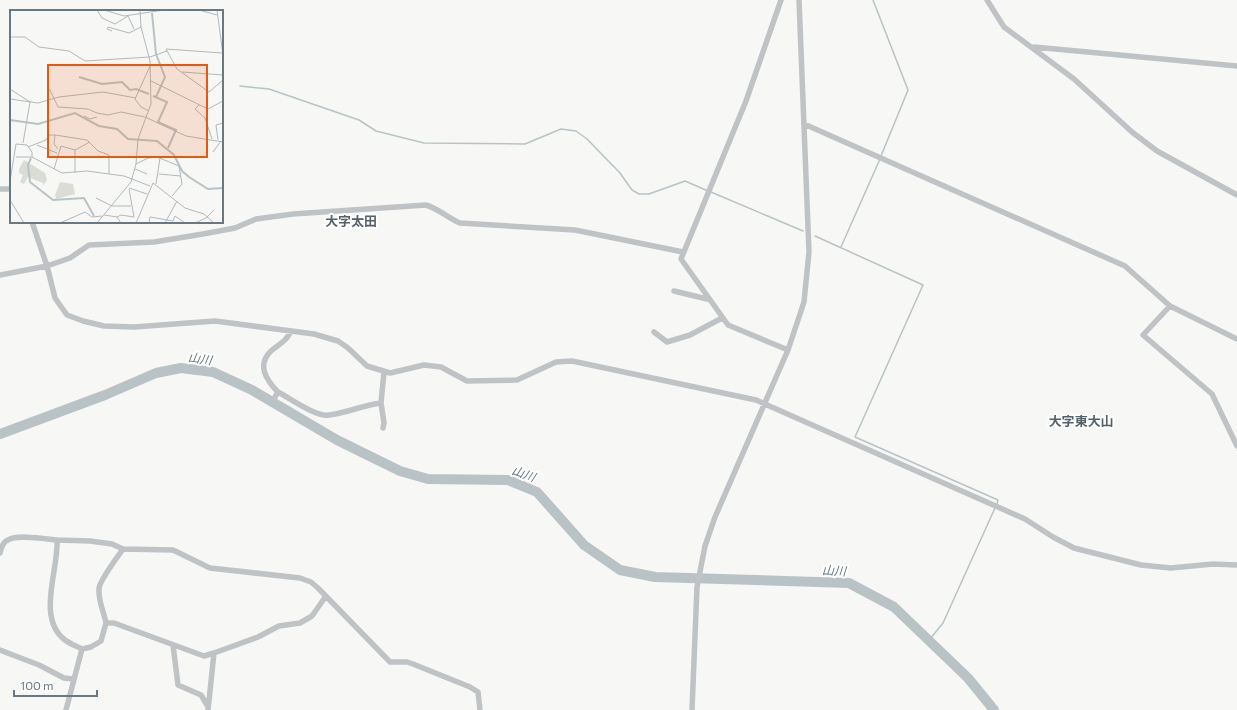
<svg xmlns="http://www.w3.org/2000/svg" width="1237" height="710" viewBox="0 0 1237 710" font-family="Commissioner,'Noto Sans JP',sans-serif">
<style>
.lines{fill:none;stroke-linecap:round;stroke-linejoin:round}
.stream{stroke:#b9c3c6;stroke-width:1.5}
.river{stroke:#b9c3c6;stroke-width:10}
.minor{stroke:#bfc3c6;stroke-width:5.5}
.labels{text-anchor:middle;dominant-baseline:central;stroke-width:4;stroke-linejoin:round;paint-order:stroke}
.water-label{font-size:12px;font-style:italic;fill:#66787e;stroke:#fff}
.quarter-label{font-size:13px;font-weight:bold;fill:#576168;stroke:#fff}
.inset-river{fill:none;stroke:#b9c3c6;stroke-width:2}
.inset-road{fill:none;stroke:#b2b9bd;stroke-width:1}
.view{fill:#e8590c;fill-opacity:0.15;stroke:#e8590c;stroke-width:2}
.inset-edge{fill:none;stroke:#6a7882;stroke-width:2}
</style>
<rect width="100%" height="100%" fill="#f7f7f5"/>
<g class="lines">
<!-- stream -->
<path class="stream" d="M873 0 908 90 881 156
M240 86 269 89 359 120 376 131 424 143 525 144 561 129 576 131 587 139 620 173 632 190 639 194H649L685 181 708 191
M711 192 803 231
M815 236 923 285 855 437 998 500 997 504
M841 247 880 159
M930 639 943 623 995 508"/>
<!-- river -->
<path class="river" d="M0 434 105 395 156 373 181 368 213 372 252 390 337 440 400 471 428 479 508 480 537 492 584 545 620 570 655 577 849 583 894 607 968 678 994 710"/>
<!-- minor -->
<path class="minor" d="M781 0 746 101 681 259 728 325 788 350
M987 0 1004 27 1074 79 1132 132 1157 151 1237 195
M1034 47 1237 66
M804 124 1125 266 1170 306 1237 339
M1 189H11
M32 222 47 266 55 298 67 315 83 321 104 326 134 327 215 321 314 334 338 341 348 348 367 366 390 373 424 365 441 367 467 381 517 380 556 362 572 361 756 400 1025 519 1053 537 1074 548 1141 565 1171 568 1213 564 1237 565
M0 275 47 266 70 258 89 245 154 242 203 234 235 228 256 219 293 214 426 205C439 209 448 218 460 223L575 230 683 252
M674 291 707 299
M1170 306 1143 335 1212 394 1237 446
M654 332 667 342 690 335 722 318
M278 392C291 399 316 417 329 415 347 413 363 405 381 403
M275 397 278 392C267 381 256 365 271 351 280 343 285 343 291 331
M383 428 384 423 381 403 384 372
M57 540 90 541 112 544 123 549 173 550 210 568 300 578 311 582 318 588 390 662H407L413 664 470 687 478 692 480 710
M0 553C1 548 3 542 8 540 17 534 46 539 57 540 59 569 36 618 65 640 70 644 76 646 82 649L91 647 101 641 106 623H114L204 656 214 653
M106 623C104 612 98 601 99 589 99 581 117 558 123 549
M173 645 178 685 201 695 207 705
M0 650 39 665 64 678 73 679
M66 710 82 649
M208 710 214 653 258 637 279 626 300 623 312 616 326 596
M692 710 697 587 705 546 715 517 788 350 804 302 809 252 799 0"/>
</g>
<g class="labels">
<!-- water labels -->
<g class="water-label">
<text transform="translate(200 358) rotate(8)">山川</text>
<text transform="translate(524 473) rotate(19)">山川</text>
<text transform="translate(834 570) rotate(3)">山川</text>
</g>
<!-- quarter labels -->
<g class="quarter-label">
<text x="351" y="221">大字太田</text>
<text x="1081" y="421">大字東大山</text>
</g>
</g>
<!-- overview -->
<g transform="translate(10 10)">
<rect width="213" height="213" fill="#f7f7f5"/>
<path d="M14 150 35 163 37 170 33 176V173L18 167 14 174 10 172 13 165 9 163V159ZM50 172 63 174 65 184 46 189 45 185Z" fill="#d9ddd6"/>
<path class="inset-river" d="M142 3 146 44 155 67 146 87M69 67 92 74 112 72 120 80 126 79 139 84M143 86 157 92 148 112 166 120 158 138M0 110 28 114 65 103 89 116 107 119 118 129 147 131 164 145 172 161 179 167 198 179 213 178M21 148 18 155 20 172 43 190 74 188 84 206"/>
<path class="inset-road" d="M87 0 92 8 105 14 118 6 124 19M94 0 114 6 154 0M189 0 207 5M207 0 213 45M102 21 97 19 98 17 119 23 131 17M0 27H15L29 37 59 41 75 51 140 47 157 41M172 62 213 65M141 71 198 99 213 91M0 79 20 92 13 133M38 80H40L48 97 78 99 87 103 98 105 111 102 135 107 176 126 213 132M199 82 167 59 156 39 212 43M199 82 213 70M0 89 28 93 49 87 93 82 126 88M189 95 185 99 195 108 202 129M139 101 131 97 125 89 141 54M74 106 80 109 87 107M45 125 77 130 88 141 99 145V164M208 130 206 115 213 113M27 135 47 143M18 137 36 130 39 125H45L44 134 48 139M203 142 211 131M6 147H22L52 163 77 161 114 166 140 176M126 154 138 148 147 147 169 156 172 174 162 186M44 159 51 136 65 140M125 159 137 164M65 163V140L80 132M149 164 171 166M0 171 6 134 17 135 22 142V147M146 174 150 148M119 178 137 184M119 179 124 207M86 188 102 196M0 190 14 213M102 196H121M94 205 107 207 111 213M107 207 111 205 124 207M50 213 75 202 82 207 92 206M87 213 121 172 126 154 128 129 141 94 140 51 131 17 130 0M126 213 143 173 175 198 194 204 204 213M139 213 140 207 163 211 165 206 175 213M155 213 167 191M185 213 196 208 204 200"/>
<path class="view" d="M38 55H197V147H38Z"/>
<rect width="213" height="213" class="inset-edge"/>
</g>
<!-- scale -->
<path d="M14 690v6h83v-6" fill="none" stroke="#6a7882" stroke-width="2"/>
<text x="20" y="690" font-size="12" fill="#6a7882" stroke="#ffffff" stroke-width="3" paint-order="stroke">100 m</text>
</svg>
